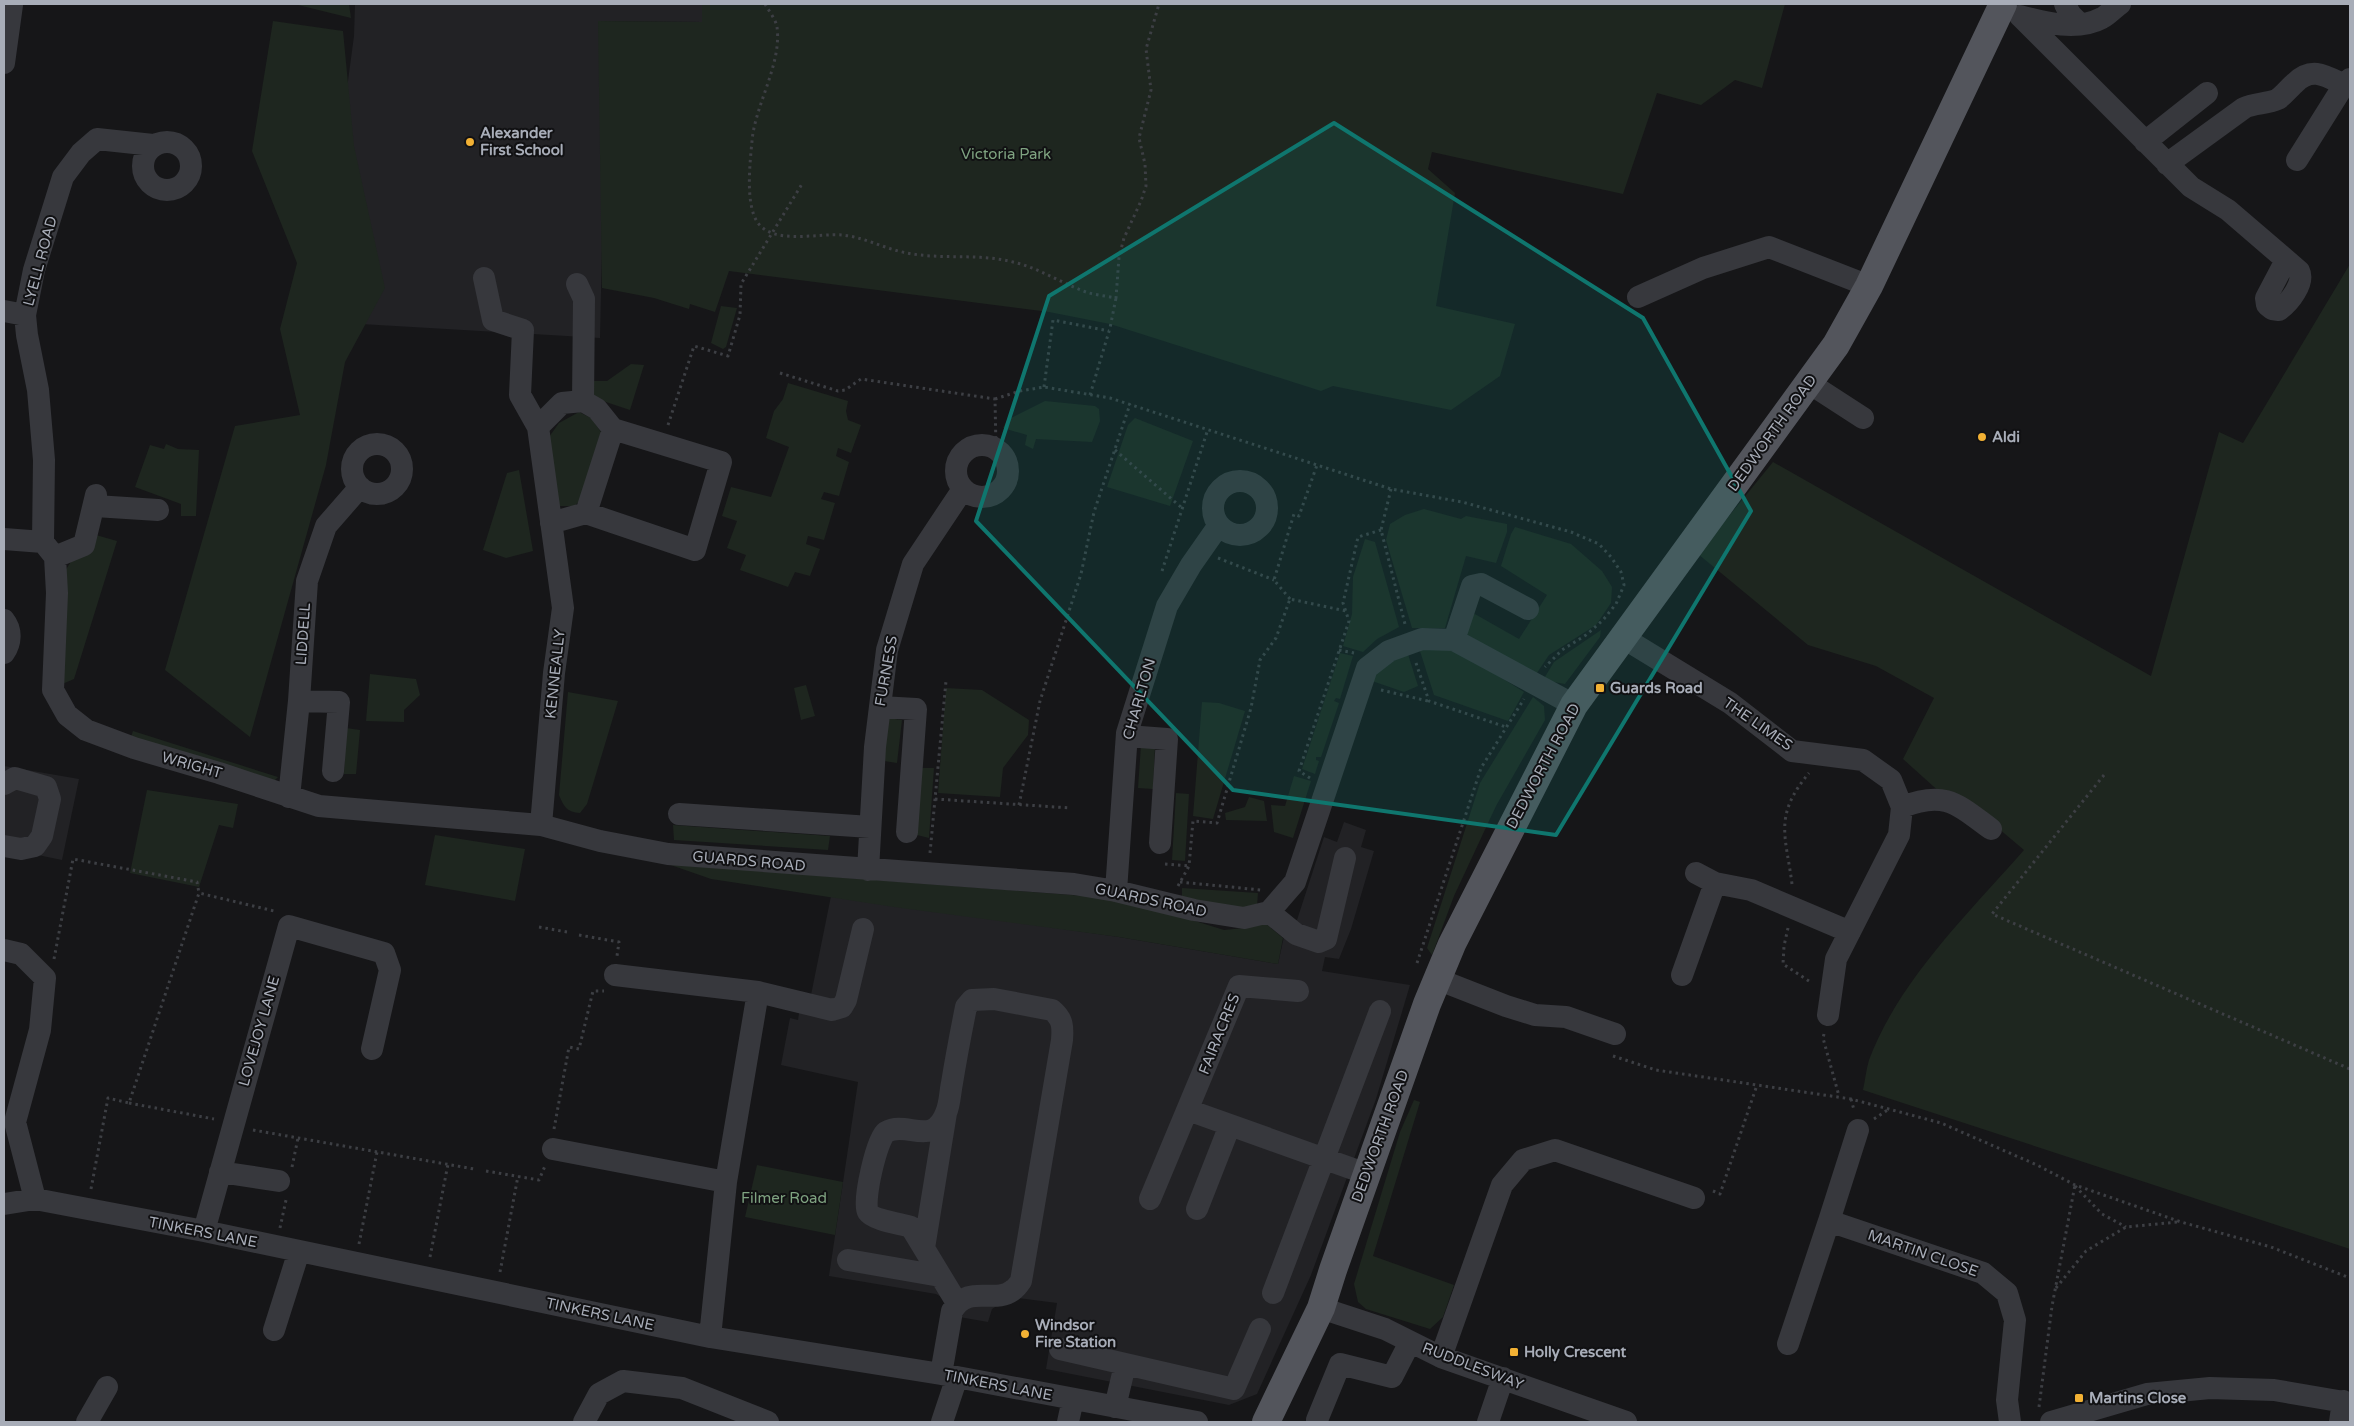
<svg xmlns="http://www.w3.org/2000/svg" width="2354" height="1426" viewBox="0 0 2354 1426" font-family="'Varela Round',sans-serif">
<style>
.built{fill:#222225}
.green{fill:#1e261f}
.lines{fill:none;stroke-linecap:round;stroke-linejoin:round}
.path{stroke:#3d3f44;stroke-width:3;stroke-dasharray:2.5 4;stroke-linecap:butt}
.minor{stroke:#37383d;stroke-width:22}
.major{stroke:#53555c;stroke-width:28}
.marked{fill:#0f766e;fill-opacity:0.2;stroke:#0f766e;stroke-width:4;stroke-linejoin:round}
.poi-dot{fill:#f2b134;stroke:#111113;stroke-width:2}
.labels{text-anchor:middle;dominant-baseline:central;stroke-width:4;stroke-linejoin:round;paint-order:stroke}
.poi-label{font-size:15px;font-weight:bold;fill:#a8adb8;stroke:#111113;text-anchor:start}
.park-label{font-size:15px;fill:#7fa381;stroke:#111113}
.street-label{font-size:15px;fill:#a8adb8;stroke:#111113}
</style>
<rect width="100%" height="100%" fill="#161618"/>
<!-- built -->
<path class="built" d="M355 4H702V22L599 21 602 248 600 338 361 324 317 312 354 36Z
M4 766 79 779 62 860 4 848Z
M1344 822 1366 830 1361 847 1374 851 1351 929 1339 959 1325 957 1322 971 1410 985 1376 1099 1311 1275 1257 1394 1229 1405 1046 1369 1057 1303 1011 1297 992 1309 988 1322 942 1314 945 1299 936 1294 829 1276 858 1082 781 1065 790 1018 798 1020 802 993 811 995 831 896 1119 937 1278 964 1287 923 1297 920 1324 837 1337 842Z"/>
<!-- green -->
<path class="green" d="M294 4H349L351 18Z
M702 4H1785L1762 88 1735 80 1701 105 1657 93 1623 194 1432 152 1428 169 1455 193 1436 306 1515 324 1500 376 1451 410 1333 386 1321 391 1110 324 1049 312 729 271 715 312 690 304 689 309 654 298 602 288 598 21 702 22Z
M273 21 343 31 354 146 385 288 345 362 326 465 250 737 165 670 235 426 300 415 280 329 297 263 252 151Z
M2350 264V1249L1863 1090C1865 1081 1866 1070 1869 1060 1899 980 1969 913 2024 850L1966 801 1943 795 1903 759 1934 698 1876 666 1808 645 1698 554 1773 462 2151 676 2219 432 2243 443Z
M721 306 737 308 726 347 723 349 711 343Z
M631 364 644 365 630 410 597 399 590 394 592 381H607Z
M788 383 848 401 846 411 848 420 861 425 851 453 838 448 836 456 849 462 839 496 824 492 821 499 835 503 824 540 808 536 806 544 820 549 810 576 795 572 788 587 740 570 746 555 727 548 737 521 722 516 731 487 771 497 789 447 766 438 774 411 783 399Z
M1045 401 1095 406 1099 409 1100 421 1092 442 1036 439 1033 449 1025 445 1027 435 1003 428 1007 420Z
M579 412 591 418 601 432 580 501 574 506H558L549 437 559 423Z
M1135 418 1193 441 1170 506 1107 487 1128 425Z
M166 444 178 449 199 450 196 516H181V504L135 487 150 445 164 449Z
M519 470 533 551 506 558 483 550 507 473Z
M1424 509 1461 519 1466 516 1507 524V532L1496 563 1466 556 1445 628H1412L1386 540 1390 524 1405 515Z
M1515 527 1571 544 1602 571 1612 587 1611 603 1596 625 1549 655 1535 676 1466 634V609L1519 639 1547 595 1501 566 1511 534Z
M96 535 117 541 74 679 60 685 65 571 72 560Z
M1365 539 1375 542 1399 627 1377 639 1363 652 1343 646 1352 614 1353 577Z
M1601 630 1600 637 1565 684 1543 680 1554 662Z
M1419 648 1459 651 1524 692 1508 721 1434 695Z
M1407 651 1418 686 1404 692 1372 681 1376 674Z
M1340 653 1353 656 1340 699 1336 698 1334 701 1339 703 1321 757H1316V760L1319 761 1315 774 1302 769Z
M370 674 416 679 420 695 404 710V722L366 721Z
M806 685 815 716 801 720 794 688Z
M946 688 982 690 1029 720 1028 735 1003 768 1000 797 938 793Z
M568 692 618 701 587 804 580 813C567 812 564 807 559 795Z
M1533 697 1544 706 1545 720 1496 806 1454 896 1432 955 1427 948 1480 783Z
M1202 702 1219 703 1245 711 1213 819 1193 816Z
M888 718 902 720 897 763 884 761Z
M346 728 360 730 356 774H344Z
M133 731 278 777 274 781 130 740Z
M1141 745 1155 746 1153 789 1138 788Z
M920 768H934L929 838 917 835Z
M1294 776 1311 781 1293 838 1274 832 1271 805 1285 806Z
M147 790 238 804 233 828 219 825 199 887 130 873Z
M1176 793 1189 794 1185 861 1172 860Z
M1249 797 1264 801 1267 821 1226 820 1225 813 1245 807Z
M673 825 830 836 828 850 674 840Z
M435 835 525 849 515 901 425 885Z
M668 864 1124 899 1224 930 1244 928 1265 923 1283 938 1278 964 1119 937 894 907 711 879Z
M1182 888 1258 893 1257 906 1233 913 1182 897Z
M1414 1100 1420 1102 1373 1256 1454 1285 1443 1317 1430 1329 1366 1309 1358 1302 1354 1284 1400 1132Z
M757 1165 843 1182 835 1235 745 1217Z"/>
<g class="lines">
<!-- path -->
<path class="path" d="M765 4C769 11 776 20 777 27 782 64 755 105 752 141 750 163 745 205 758 223 774 245 818 233 842 235 864 237 885 249 907 253 942 260 978 253 1013 262 1039 268 1061 283 1086 292 1095 295 1106 296 1116 298L1119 257 1124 238 1141 201 1146 186 1145 164 1139 138 1151 90 1146 49 1159 4
M780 373 838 391 845 390 861 379 995 399 996 449
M1044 387 1053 320 1109 331
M1090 395 1110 328 1116 298
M995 399 1020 391 1044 387 1110 398 1391 489 1462 502 1571 532 1599 544 1611 557 1621 572 1624 585 1616 604 1603 620 1586 635 1562 650 1545 667
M668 425 694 346 728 356 740 315 741 284 802 184
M1115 450 1182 508
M1391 489 1381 530 1405 624
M1218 558 1274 580
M1162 571 1208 429
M1290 599 1274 580 1294 514 1299 516 1317 465
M1339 650 1354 653
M1416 663 1429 701 1506 727
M1381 690 1428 701
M2104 775 1992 914 2350 1069
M1310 778 1299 771 1349 621 1343 603 1358 537 1381 530
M935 799 1071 808
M1019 805 1040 701 1081 574 1094 512 1130 404
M930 853 946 681
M1165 864 1189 866
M1180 882 1261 890
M1792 884C1786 836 1773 816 1809 773
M1178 886 1189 866 1193 821 1217 823 1251 708 1260 660 1276 638 1290 599 1346 611
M539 927 567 932
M1788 928 1784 946 1783 964 1812 983
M579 935 619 942 617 956
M54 959 73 859 197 882 199 893
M1417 963 1481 768 1524 699
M1824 1034 1823 1038 1839 1096
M1613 1056 1656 1070 1851 1099 1941 1123 2037 1165 2075 1185 2181 1222 2271 1247 2350 1278
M1851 1099 1854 1110
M129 1103 214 1119
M1874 1119 1889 1109
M554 1129 569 1047 579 1049 593 991H604
M253 1130 474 1169
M292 1167 298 1138
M486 1171 539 1180 545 1166
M2075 1186 2102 1214 2126 1227
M91 1189 108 1098 129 1103 199 893 274 911
M1713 1191 1720 1194 1757 1085
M280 1228 286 1200
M359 1244 377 1152
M430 1257 448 1164
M500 1272 518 1176
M2056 1288 2086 1251 2126 1227 2178 1222
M2039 1407 2052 1306 2075 1185"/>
<!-- minor -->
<path class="minor" d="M2065 4 2070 14 2080 24
M2020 16C2045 23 2078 31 2102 18 2108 15 2114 8 2120 4
M2021 17 2191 187 2228 210 2299 271C2305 283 2289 303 2279 310L2272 309 2267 305 2266 298 2286 260
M4 63 12 5
M143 166a24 24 0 1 1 48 0a24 24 0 1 1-48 0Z
M2145 142 2207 93
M2297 160 2344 85 2350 79
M2167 164 2244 108C2254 103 2268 104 2278 99 2284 95 2289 88 2295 83 2312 66 2326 76 2344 85
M484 278 493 320 523 330 520 395 538 427
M577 284 584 299 583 401
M1638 297 1703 268 1769 247 1869 286
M4 311 25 315
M1809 383 1863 418
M352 469a25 25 0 1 1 50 0a25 25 0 1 1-50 0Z
M956 471a26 26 0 1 1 52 0a26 26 0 1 1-52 0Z
M1213 508a27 27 0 1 1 54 0a27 27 0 1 1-54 0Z
M95 506 158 510
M586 513 695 550 721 462 613 429
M4 539 43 542 55 557 57 593 53 690 67 715 86 730 134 748 219 773 319 806 541 825 600 841 668 854 1074 884 1116 891 1194 910 1244 918 1269 912 1295 882 1367 668 1389 651 1422 639 1454 640 1574 705
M43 542 44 460 38 390 27 335 25 315 34 270 63 177 81 153 97 139 153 145
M55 557 84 545 96 495
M4 620C12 630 11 643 4 653
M1622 637 1730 703 1792 751 1863 760 1891 780 1902 807 1899 835 1836 959 1828 1015
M1454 640 1472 586 1481 584 1528 609
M299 701 339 702 333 771
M880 707 916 709 907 832
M1127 736 1167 739 1160 843
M4 784 15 778 46 787 50 799 42 836 35 846 21 849 4 846
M289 797 299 701 307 581 326 526 360 487
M1902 807C1945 790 1957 804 1991 829
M679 814 870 827
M541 825 554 673 563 608 538 427 562 403 583 401 597 409 613 429 586 513 551 523
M868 870 875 747 887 650 913 564 963 489
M1696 873 1715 883 1751 890 1850 932
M1116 891 1127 733 1167 606 1191 565 1219 525
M1269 912 1296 934 1319 942 1326 939 1345 858
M4 950 21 954 45 978 40 1030 15 1122 35 1199
M615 975 758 992 832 1010 842 1007 846 1000 863 929
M1682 975 1715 883
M1437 979 1506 1006 1535 1015 1566 1017 1615 1034
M1188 1110 1367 1174
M1858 1130 1829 1221 1983 1273 2007 1293 2015 1320 2007 1400 2010 1422
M553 1149 726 1182
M220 1172 279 1181
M1150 1199 1239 986 1298 991
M4 1204 35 1199 204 1231 710 1337 941 1374 1197 1422
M1197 1209 1230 1125
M204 1231 289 926 384 953 390 970 372 1049
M924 1248 946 1113
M848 1260 940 1276
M1273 1293 1380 1011
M1321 1308 1385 1329 1441 1357 1626 1422
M274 1330 299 1251
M710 1337 726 1182 758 992
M1788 1344 1829 1221
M1060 1349 1234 1389 1260 1329
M1441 1357 1502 1185 1523 1160 1555 1150 1694 1198
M941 1374 952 1311C968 1283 995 1305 1013 1290 1016 1288 1019 1284 1021 1281L1062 1040C1063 1027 1063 1019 1052 1010L994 999 972 1000 966 1007C961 1032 956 1058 952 1083 950 1092 950 1104 946 1113 932 1148 907 1120 886 1132 877 1138 862 1203 868 1212 873 1220 902 1224 911 1227L957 1303
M1115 1407 1125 1365
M1317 1420 1340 1364 1392 1377 1410 1342
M87 1422 107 1387
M584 1422 599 1394 623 1381 682 1388 768 1422
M942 1422 957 1377
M1068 1422 1073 1399
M1488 1422 1503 1378
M2051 1422 2147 1394 2210 1388 2274 1390 2350 1403
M2340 1422 2343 1401"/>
<!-- major -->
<path class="major" d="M1266 1422 1321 1308 1333 1270 1427 1004 1452 944 1574 705 1836 345 1869 286 2003 4"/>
</g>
<!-- marked area -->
<path class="marked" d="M1334 123 1643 318 1751 511 1556 835 1233 790 976 521 1049 296Z"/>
<!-- markers -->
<g class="poi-dot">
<circle cx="470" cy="142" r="5"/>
<circle cx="1982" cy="437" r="5"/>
<rect x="1595" y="683" width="10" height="10" rx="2.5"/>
<circle cx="1025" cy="1334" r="5"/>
<rect x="1509" y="1347" width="10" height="10" rx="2.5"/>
<rect x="2074" y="1393" width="10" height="10" rx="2.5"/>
</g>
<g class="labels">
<!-- poi labels -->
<g class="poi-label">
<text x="480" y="133">Alexander<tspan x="480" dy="17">First School</tspan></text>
<text x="1992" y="437">Aldi</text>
<text x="1610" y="688">Guards Road</text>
<text x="1035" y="1325">Windsor<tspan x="1035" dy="17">Fire Station</tspan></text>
<text x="1524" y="1352">Holly Crescent</text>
<text x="2089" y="1398">Martins Close</text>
</g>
<!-- park labels -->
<g class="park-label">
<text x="1006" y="154">Victoria Park</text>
<text x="784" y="1198">Filmer Road</text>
</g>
<!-- street labels -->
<g class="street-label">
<text transform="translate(40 261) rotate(-75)">LYELL ROAD</text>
<text transform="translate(1772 433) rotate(-54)">DEDWORTH ROAD</text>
<text transform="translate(303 634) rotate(-86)">LIDDELL</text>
<text transform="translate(886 671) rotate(-80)">FURNESS</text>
<text transform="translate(555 674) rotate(-84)">KENNEALLY</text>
<text transform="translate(1139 699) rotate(-74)">CHARLTON</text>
<text transform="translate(1758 724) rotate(35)">THE LIMES</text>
<text transform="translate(192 765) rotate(16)">WRIGHT</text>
<text transform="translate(1543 766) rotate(-62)">DEDWORTH ROAD</text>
<text transform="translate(749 861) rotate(5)">GUARDS ROAD</text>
<text transform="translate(1151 900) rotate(12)">GUARDS ROAD</text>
<text transform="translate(259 1031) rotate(-74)">LOVEJOY LANE</text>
<text transform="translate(1219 1034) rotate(-68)">FAIRACRES</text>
<text transform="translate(1380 1136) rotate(-70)">DEDWORTH ROAD</text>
<text transform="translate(203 1232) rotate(11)">TINKERS LANE</text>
<text transform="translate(1923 1253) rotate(19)">MARTIN CLOSE</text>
<text transform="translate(600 1314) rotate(12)">TINKERS LANE</text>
<text transform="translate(1473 1366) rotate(21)">RUDDLESWAY</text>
<text transform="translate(998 1385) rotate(11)">TINKERS LANE</text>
</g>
</g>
<!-- border -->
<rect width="2354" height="1426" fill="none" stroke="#a8adb8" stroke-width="10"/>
</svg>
